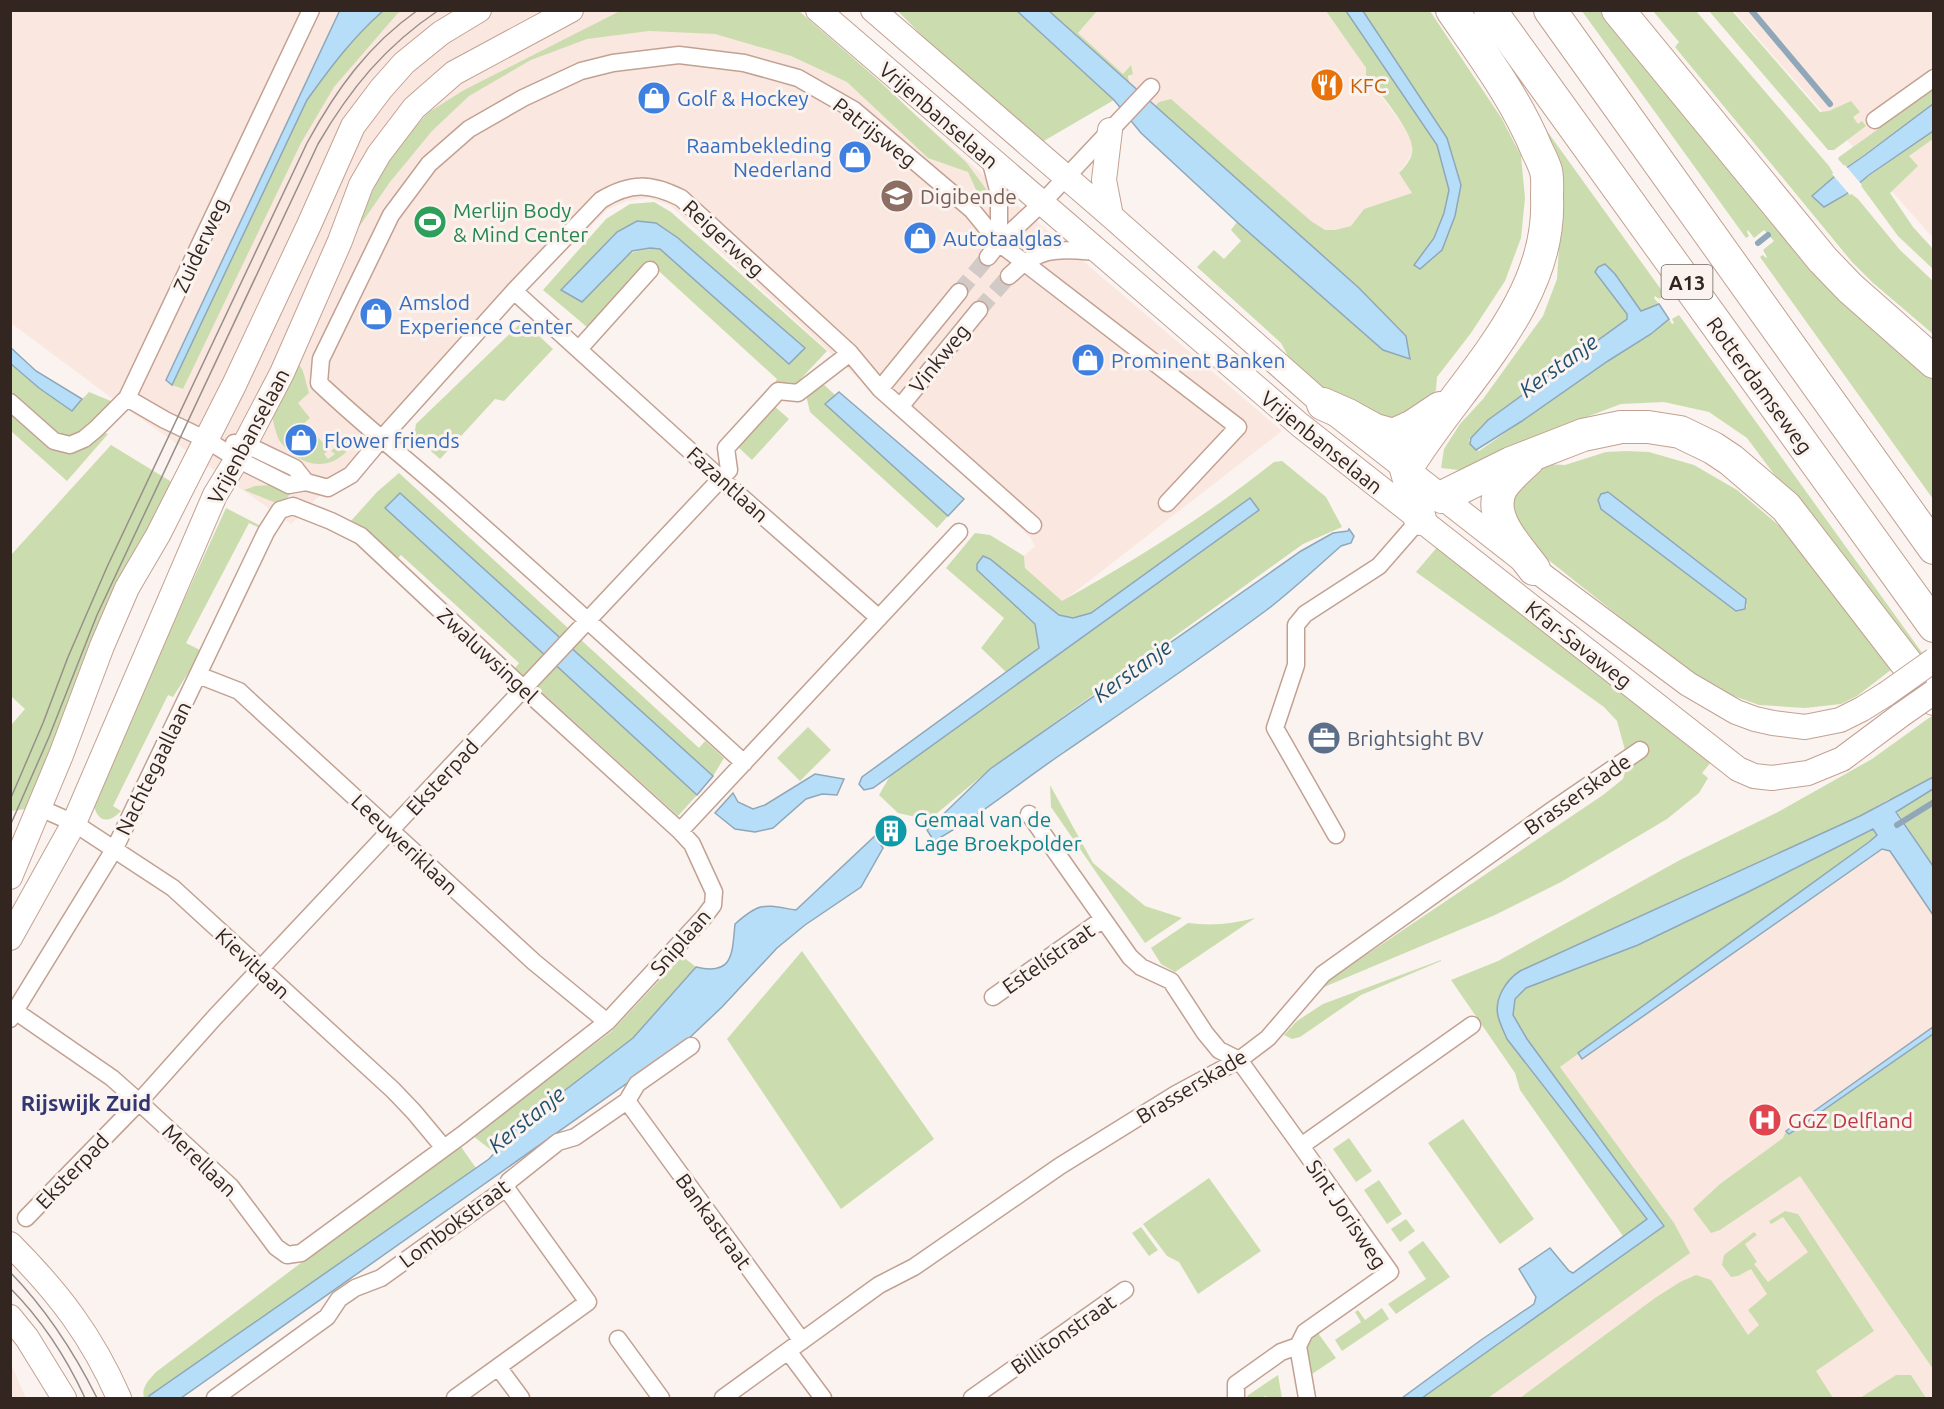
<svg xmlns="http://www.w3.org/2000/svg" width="1944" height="1409" viewBox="0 0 1944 1409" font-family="Ubuntu,sans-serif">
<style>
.built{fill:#fae8e0}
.green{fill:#cbddae;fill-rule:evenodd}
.water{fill:#b7def9;stroke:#8fa7b8;stroke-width:1.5}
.pier{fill:#faf3ef}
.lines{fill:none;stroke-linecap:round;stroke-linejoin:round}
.stream{stroke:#8fa7b8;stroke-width:6}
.street-tunnel{stroke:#d2cac6;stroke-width:16;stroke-dasharray:16 8;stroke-linecap:butt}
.street-casing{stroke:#c3a192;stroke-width:19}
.secondary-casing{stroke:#c3a192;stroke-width:26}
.highway-casing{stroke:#c3a192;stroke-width:34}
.street{stroke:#fff;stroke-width:16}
.secondary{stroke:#fff;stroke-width:24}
.highway{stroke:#fff;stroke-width:32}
.tram{stroke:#988e89;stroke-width:1.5}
.secondary-bridge-casing{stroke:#c3a192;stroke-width:26;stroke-linecap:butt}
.secondary-bridge{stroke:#fff;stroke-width:24}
.labels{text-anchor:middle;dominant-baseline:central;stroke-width:6;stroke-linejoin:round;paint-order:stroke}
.shield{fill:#faf3ef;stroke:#6f645e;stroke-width:1.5}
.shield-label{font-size:20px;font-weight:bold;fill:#332620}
.food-label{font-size:21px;fill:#c56008;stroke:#faf3ef;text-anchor:start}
.shop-label{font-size:21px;fill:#366cbe;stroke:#faf3ef;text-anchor:start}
.street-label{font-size:21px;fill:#332620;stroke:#faf3ef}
.education-label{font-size:21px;fill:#785e54;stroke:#faf3ef;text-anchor:start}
.leisure-label{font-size:21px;fill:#27864d;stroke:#faf3ef;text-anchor:start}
.service-label{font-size:21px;fill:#4e5e75;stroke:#faf3ef;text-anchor:start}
.culture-label{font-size:21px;fill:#0d838f;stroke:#faf3ef;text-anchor:start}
.health-label{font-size:21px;fill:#be3a42;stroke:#faf3ef;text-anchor:start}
.water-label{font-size:22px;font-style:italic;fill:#1f516f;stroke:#faf3ef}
.neighbourhood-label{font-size:22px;font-weight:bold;fill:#323671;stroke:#faf3ef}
</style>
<rect width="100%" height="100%" fill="#faf3ef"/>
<!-- built -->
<path class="built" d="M10 11H797L1007 196 1282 431 1062 602 1025 568 1024 556 1035 546 1030 537 670 205 648 198 627 201 608 209 291 524 113 399 11 323Z
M1097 11H1326L1366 68V75L1406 130 1413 144 1412 154 1399 173 1413 193 1364 209 1351 226 1335 230H1325L1311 221 1171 99 1159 102 1155 106 1129 82 1131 66 1123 75 1078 33Z
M1734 11H1933V238Z
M1903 828 1933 871V1398H1442L1675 1230 1519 1010Z
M11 1364 26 1398H11Z"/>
<!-- green -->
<path class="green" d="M383 11H402L398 13 334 87 301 143 183 389 172 385 307 100C330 68 353 37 383 11Z
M620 11H799L877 79 966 162 992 197 981 201 968 172 928 158 847 82 791 56 715 34 649 31 587 39 531 60 469 96 432 131 390 182 350 240 388 158 408 134 429 112 464 90Z
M898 11H1017L1114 100 1042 142 931 45Z
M1049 11H1097L1078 33 1123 74 1131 65 1133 74 1128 76 1129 82Z
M1326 11H1430L1502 119 1521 156 1525 198 1521 238 1505 281 1471 333 1437 377 1436 390 1419 413 1392 422 1347 409 1291 362 1281 343 1197 267 1214 250 1224 259 1241 241 1231 230 1237 222 1383 350 1410 359 1406 336 1359 288 1155 106 1159 102 1171 99 1311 221 1325 230H1335L1351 226 1364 209 1412 193 1399 173C1404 168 1411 160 1412 153 1417 135 1377 90 1366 75V68Z
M1582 11H1601L1773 218 1933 374V499L1760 257 1763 255 1766 258 1767 257 1763 250 1774 241 1764 230 1754 238 1748 230 1747 232 1749 236 1746 238Z
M1653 11H1696L1829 166 1835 176 1824 207 1849 192 1858 199 1900 250 1933 281V334L1872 282 1852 262 1675 47 1679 42Z
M1709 11H1732L1820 112 1829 111 1851 101 1860 112 1853 117 1858 124 1862 121 1866 126 1834 150H1828Z
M1498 63 1665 295 1659 299 1655 296 1654 298 1659 304 1641 312 1636 305 1595 272 1627 314V319L1488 420 1469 440 1472 447 1479 451 1608 361 1651 334 1669 319 1672 324 1674 323 1672 319 1679 315 1933 668V688L1747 438 1709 412 1664 402 1621 404 1552 430 1504 457 1477 468 1459 470 1441 468 1444 449 1460 424 1483 399 1543 316 1557 279 1560 231Z
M1933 90V104L1846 168 1838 159 1839 157Z
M1933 131V139L1909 156 1918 166 1890 193 1913 227 1933 249V269L1898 236 1859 183Z
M654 202 671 212 827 351 795 385 789 382 780 386 775 382 777 379 650 263 587 327 543 290 606 219 630 204ZM617 232 678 238 805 348 789 363 660 249C629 245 588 275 561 290Z
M523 321 553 349 504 401 495 399 440 459 414 436 416 424Z
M10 364 39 388 71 411 89 392 111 401C102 412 89 432 74 435 67 436 60 434 54 432L11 391Z
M299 364 303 371 309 393 298 403 310 418 292 434 303 447 317 436 329 450 324 454 328 459 335 454 331 451 345 439 347 441V451C327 473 299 465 281 443 276 436 274 424 272 416Z
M819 380 835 395 826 405 948 516 937 528 810 412 806 395Z
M773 405 789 419 752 460 737 446Z
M10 411C31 430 56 465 86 448 93 444 98 437 105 433L108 434 67 481 11 431Z
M111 445 175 484 26 809 11 811 10 722 12 724 25 709 11 696V555Z
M1627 451 1649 452 1694 465 1737 490 1800 543 1896 666 1857 696 1841 704 1805 708 1759 705 1717 690 1684 668 1526 542 1514 523 1511 494 1544 464 1565 465 1606 452ZM1608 492 1747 605 1745 609 1601 509 1598 500 1601 494Z
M1282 461 1326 497 1342 527 1303 544 990 769 929 820 898 813 879 795 890 776 1259 510 1091 613 1073 618 1059 615 990 559 978 570 1036 624 1039 648 1006 672 981 648 1004 618 946 568 975 533 990 535 1024 556 1025 568 1062 601C1135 560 1208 515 1274 462Z
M399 473 699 748 705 741 724 758 713 776 400 493 392 500 386 508 697 795 678 816 515 668 519 663 401 555 396 560 350 522 377 492Z
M270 485 290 493 286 500 276 503 244 490 255 486Z
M226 508 261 526 260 528 249 523 186 643 202 651 173 697 168 695 113 806 121 811C106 827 95 819 93 800L145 670 174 622Z
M1439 545 1711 762 1702 773 1708 778 1699 793 1667 819 1561 882 1495 915 1324 987 1323 984 1603 795 1623 779 1628 761 1617 721 1604 707 1416 572Z
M1933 715V866L1889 799 1860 816 1878 835 1869 842 1560 1067 1674 1223 1690 1253 1488 1398H1422L1578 1286 1647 1220 1623 1236 1520 1090 1515 1073 1451 980 1498 961 1680 860 1778 812 1872 759ZM1515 999 1513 1015 1547 1076 1637 1206 1507 1039 1498 1014Z
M808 727 831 750 800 781 777 758Z
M1050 785 1093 863 1145 906 1182 918 1145 943 1051 807Z
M1255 918 1175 972 1161 964 1151 948 1188 923C1212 926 1232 924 1255 918Z
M802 951 934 1139 841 1209 727 1039Z
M682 956 696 967 633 1038 521 1124 495 1153 473 1136 612 1031Z
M1441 960V961L1361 995 1300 1037 1292 1039 1284 1035 1297 1021 1323 1004Z
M1933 1034V1369L1800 1176 1720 1230 1711 1233 1693 1209 1720 1184 1783 1138 1786 1131 1789 1134Z
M1463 1119 1534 1219 1500 1244 1428 1143Z
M1349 1138 1372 1171 1356 1182 1333 1149Z
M459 1144 476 1168 149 1396V1398H144C141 1387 149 1380 156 1372Z
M1209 1178 1261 1251 1198 1294 1179 1262 1167 1256 1143 1224Z
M1379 1180 1402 1214 1387 1224 1364 1190Z
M1785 1211 1798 1214 1874 1331 1816 1371 1833 1398H1520L1655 1298 1680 1282 1696 1275 1711 1280 1748 1335 1759 1325 1748 1310 1767 1294 1751 1269 1738 1276 1731 1277 1722 1265 1724 1255 1754 1232 1757 1235 1745 1244 1757 1262 1754 1264 1768 1282 1808 1252 1783 1217 1771 1224 1769 1221Z
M1406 1219 1415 1231 1400 1242 1391 1229Z
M1141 1227 1158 1250 1149 1256 1132 1233Z
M1423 1241 1450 1277 1396 1314 1388 1304 1426 1279 1408 1252Z
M1382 1308 1389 1319 1342 1351 1335 1340 1361 1322 1355 1312 1358 1310 1365 1320Z
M1318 1333 1336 1358 1312 1374 1307 1375C1306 1357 1302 1345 1318 1333Z
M1278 1375 1282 1398H1268L1266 1396 1261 1398H1249L1247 1396Z
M1896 1375H1911L1926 1398H1860Z"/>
<!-- water -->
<path class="water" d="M340 10 383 11C353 37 330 68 307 100L172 385 166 380Z
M1017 11H1049L1359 288 1406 336 1410 359 1383 350 1237 222 1141 133 1114 100Z
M1346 11H1363L1447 138 1461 185 1455 216 1442 250 1420 269 1414 265 1434 238 1444 213 1449 190 1437 145Z
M1933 104V131L1869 175 1845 195 1824 207 1812 196 1835 176 1865 155Z
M637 221 656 223 678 238 805 348 789 364 660 249 650 248 632 251 582 302 561 290 617 232Z
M1605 264 1615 274 1641 311 1659 304 1669 319 1651 334 1608 361 1522 421 1476 450 1470 444 1471 438 1488 420 1627 319V314L1595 272 1598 267Z
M10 347 36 371 82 399 72 411 39 388 11 364Z
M839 392 964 499 948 516 825 404Z
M1608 492 1746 599 1745 609 1736 611 1601 509 1598 500 1601 494Z
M400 493 713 776 697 795 385 508Z
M1250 498 1259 510 873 788 864 790 859 784 862 777 1039 648 1035 624 977 570V564L983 556 990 559 1059 615 1073 618 1091 613Z
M1349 529 1354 536 1351 543 1341 546C1317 567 1294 589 1268 609 1202 658 1134 704 1066 751 1021 781 982 815 934 841L927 830 990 769 1301 551 1333 533 1348 531Z
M815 774 844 779 837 795 822 794 806 799 773 828 755 832 735 829 715 813 733 793 738 802 753 809 765 805Z
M1933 777V789L1896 812 1933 866V915L1890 851 1882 849 1582 1059 1578 1053 1869 842 1877 835 1873 829 1748 892 1638 945 1526 988 1515 999 1513 1015 1527 1039 1664 1226 1422 1398H1402L1481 1340 1534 1304 1536 1297 1519 1269 1550 1248 1569 1271 1573 1273 1647 1219 1507 1039C1504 1032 1500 1024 1498 1016 1494 999 1506 980 1520 971L1860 816Z
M877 834 879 842 883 848 861 887 805 925 777 948 722 1007 684 1043 181 1398H149V1396L489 1159 521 1124 633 1038 696 967C734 976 732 953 735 924 761 901 764 905 796 910Z
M1933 1027V1034L1789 1134 1786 1131Z"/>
<!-- pier -->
<path class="pier" d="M1845 165 1862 185 1850 195 1832 174Z"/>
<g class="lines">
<!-- stream -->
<path class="stream" d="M1751 10 1830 104
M1758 243 1768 235
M1897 825 1934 802"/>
<!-- street-tunnel -->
<path class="street-tunnel" d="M959 292 988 257
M979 310 1009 276"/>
<defs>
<path id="street" d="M1875 120 1934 78
M990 159 999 194V243
M988 257 999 243 1041 204 1151 87
M1009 276C1040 246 1057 249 1097 252
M514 291 721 479 879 618
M579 349 650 270
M880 389 959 292
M127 398 165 420 207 440 237 459 289 485 306 482 328 488 351 475 382 438 514 291 601 200C631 182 650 183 681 198L850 353 880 389 1033 525
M10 402 54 441 70 445 84 439 96 429 127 398 311 10
M900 407 979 310
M234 443 245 444 295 468 306 482
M198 675 239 691 534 962 607 1022
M744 763C648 675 551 587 453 500 409 461 362 424 319 383L321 359 391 215 429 164 469 129 523 98 581 71 613 63 679 55 744 63 798 78 854 110 972 210 999 243 1238 427 1167 503
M40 808 74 823 173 888 393 1090 414 1112 444 1148
M1029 814 1130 957 1141 967 1171 981 1205 1033 1219 1050 1239 1060 1301 1146 1390 1272 1305 1332 1298 1346 1281 1352 1236 1384V1398
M1336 835 1275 728 1296 665V625L1305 614 1379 566 1420 519
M993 997 1103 919
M15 1011 112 1078 139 1102 231 1187 276 1247 287 1255 301 1253 462 1135 607 1022 704 917 713 905 714 892 692 844 680 831 959 532
M10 1019 115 848 266 532 280 510 293 506 331 521 361 536 524 689 680 831
M627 1101 802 1341
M1301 1146 1472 1025
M26 1218 139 1102 215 1017 729 470 726 448 778 391 798 393 850 353
M618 1339 661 1398
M1298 1346 1307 1398
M788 1351 823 1398
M498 1367 521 1398
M215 1398 327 1317 339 1299 355 1288 381 1278 506 1188 509 1181 558 1142 575 1137 627 1101 637 1084 691 1046
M455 1398 588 1302 506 1188
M723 1398 879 1285 914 1267 1060 1166 1176 1094 1239 1060 1268 1038 1323 974 1551 811 1640 750
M972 1398 1125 1290"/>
<path id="secondary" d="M818 10 1300 425 1738 769 1754 776 1772 778 1808 773 1842 759 1901 715
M873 10 1111 216 1323 404 1534 569 1688 684 1736 712 1755 719 1773 723 1805 727 1840 720 1862 709 1886 694
M1110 130 1104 180 1111 216
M10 877 61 755 102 646 127 588 158 535 234 385 309 225 353 126 381 89 404 63 441 33 479 10
M10 938 74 823 215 495 237 459 282 373 340 241 361 185 379 154 414 108 454 73 571 10
M10 1244C58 1292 92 1336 119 1398
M10 1317 27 1338 64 1398"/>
<path id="highway" d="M1490 10 1934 626
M1550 10 1934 548
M1618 10 1823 260 1850 288 1934 362
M1323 404 1348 415 1375 430 1393 435 1413 426 1440 408
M1528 460C1519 468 1509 477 1502 487 1485 516 1519 548 1534 569
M1442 497 1511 463 1583 435 1621 427H1648L1680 432 1713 448 1731 460 1786 507 1934 699
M1420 519 1406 469 1408 466C1459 383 1552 303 1547 198 1547 189 1548 179 1546 171 1544 164 1540 156 1537 150 1516 99 1483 55 1452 10"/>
</defs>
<!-- street casing -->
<use href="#street" class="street-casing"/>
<!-- secondary casing -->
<use href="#secondary" class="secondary-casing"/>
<!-- highway casing -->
<use href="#highway" class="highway-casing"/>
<!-- street -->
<use href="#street" class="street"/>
<!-- secondary -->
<use href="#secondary" class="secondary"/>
<!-- highway -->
<use href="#highway" class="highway"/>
<!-- tram -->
<path class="tram" d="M10 800 43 723 68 657 107 567 307 143C336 90 368 45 418 10
M10 826 49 737 97 615 318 144C350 89 385 46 439 10
M10 1272C46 1309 74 1352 97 1398
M10 1288C41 1319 67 1359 85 1398"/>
<defs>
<path id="secondary-bridge" d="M1886 694 1934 660
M1901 715 1934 692"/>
</defs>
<!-- secondary-bridge casing -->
<use href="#secondary-bridge" class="secondary-bridge-casing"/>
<!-- secondary-bridge -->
<use href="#secondary-bridge" class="secondary-bridge"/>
</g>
<!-- icons -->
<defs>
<symbol id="restaurant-disc" viewBox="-11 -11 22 22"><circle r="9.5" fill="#e8710a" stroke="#faf3ef"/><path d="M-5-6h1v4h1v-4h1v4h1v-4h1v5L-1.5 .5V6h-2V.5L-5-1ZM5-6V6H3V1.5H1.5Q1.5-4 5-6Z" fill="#fff"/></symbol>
<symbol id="shop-disc" viewBox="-11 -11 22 22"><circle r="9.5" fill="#3f7fe0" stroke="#faf3ef"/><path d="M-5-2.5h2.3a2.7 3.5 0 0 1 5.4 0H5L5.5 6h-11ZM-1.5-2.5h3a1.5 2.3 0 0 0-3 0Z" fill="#fff"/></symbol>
<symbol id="school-disc" viewBox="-11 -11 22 22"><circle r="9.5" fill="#8d6e63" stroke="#faf3ef"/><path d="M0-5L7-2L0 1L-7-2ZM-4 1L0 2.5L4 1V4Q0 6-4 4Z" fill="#fff"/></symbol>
<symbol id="stadium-disc" viewBox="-11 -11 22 22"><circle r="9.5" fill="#2e9e5b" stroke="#faf3ef"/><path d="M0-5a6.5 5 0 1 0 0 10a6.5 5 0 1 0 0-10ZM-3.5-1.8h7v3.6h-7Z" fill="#fff"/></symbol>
<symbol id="office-disc" viewBox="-11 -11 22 22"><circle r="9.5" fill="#5c6f8a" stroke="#faf3ef"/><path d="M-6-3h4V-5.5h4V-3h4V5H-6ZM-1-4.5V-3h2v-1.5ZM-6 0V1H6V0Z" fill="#fff"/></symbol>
<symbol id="building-disc" viewBox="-11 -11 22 22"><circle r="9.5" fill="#0f9aa8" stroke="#faf3ef"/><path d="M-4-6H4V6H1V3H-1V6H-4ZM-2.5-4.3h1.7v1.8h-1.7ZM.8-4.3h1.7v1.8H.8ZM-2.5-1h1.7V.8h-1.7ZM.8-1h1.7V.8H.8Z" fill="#fff"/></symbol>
<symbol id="hospital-disc" viewBox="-11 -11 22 22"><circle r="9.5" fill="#e0444e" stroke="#faf3ef"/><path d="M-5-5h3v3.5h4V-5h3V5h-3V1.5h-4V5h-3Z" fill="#fff"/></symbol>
</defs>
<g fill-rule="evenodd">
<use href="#restaurant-disc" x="1308" y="66" width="38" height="38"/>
<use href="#shop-disc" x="635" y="79" width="38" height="38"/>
<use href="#shop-disc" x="836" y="138" width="38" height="38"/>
<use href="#school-disc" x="878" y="177" width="38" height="38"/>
<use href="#stadium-disc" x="411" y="203" width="38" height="38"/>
<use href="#shop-disc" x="901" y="219" width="38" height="38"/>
<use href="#shop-disc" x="357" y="295" width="38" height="38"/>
<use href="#shop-disc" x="1069" y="341" width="38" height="38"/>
<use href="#shop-disc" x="282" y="421" width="38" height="38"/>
<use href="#office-disc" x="1305" y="719" width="38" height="38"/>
<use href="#building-disc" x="872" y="812" width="38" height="38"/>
<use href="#hospital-disc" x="1746" y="1101" width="38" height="38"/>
</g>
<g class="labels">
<!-- shield labels -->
<rect class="shield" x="1661.5" y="265" width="51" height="34" rx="4.5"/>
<g class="shield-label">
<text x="1687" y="282">A13</text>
</g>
<!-- food labels -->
<g class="food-label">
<text x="1350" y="85">KFC</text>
</g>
<!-- shop labels -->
<g class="shop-label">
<text x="677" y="98">Golf &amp; Hockey</text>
<text x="832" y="145" text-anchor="end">Raambekleding<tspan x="832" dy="24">Nederland</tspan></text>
<text x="943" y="238">Autotaalglas</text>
<text x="399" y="302">Amslod<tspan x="399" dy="24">Experience Center</tspan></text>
<text x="1111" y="360">Prominent Banken</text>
<text x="324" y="440">Flower friends</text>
</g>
<!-- street labels -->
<g class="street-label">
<text transform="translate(939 115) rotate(41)">Vrijenbanselaan</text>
<text transform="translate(875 132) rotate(38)">Patrijsweg</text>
<text transform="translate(724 238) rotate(43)">Reigerweg</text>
<text transform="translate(200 245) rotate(-65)">Zuiderweg</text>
<text transform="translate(939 358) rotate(-51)">Vinkweg</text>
<text transform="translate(1760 385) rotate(54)">Rotterdamseweg</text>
<text transform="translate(248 436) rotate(-62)">Vrijenbanselaan</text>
<text transform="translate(1322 442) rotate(39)">Vrijenbanselaan</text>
<text transform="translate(728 484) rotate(42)">Fazantlaan</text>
<text transform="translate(1579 644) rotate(38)">Kfar-Savaweg</text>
<text transform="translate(488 655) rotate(43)">Zwaluwsingel</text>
<text transform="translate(153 768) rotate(-64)">Nachtegaallaan</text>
<text transform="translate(442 777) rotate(-47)">Eksterpad</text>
<text transform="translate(1577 794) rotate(-35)">Brasserskade</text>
<text transform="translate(405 844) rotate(43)">Leeuweriklaan</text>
<text transform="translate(680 942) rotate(-49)">Sniplaan</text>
<text transform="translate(1048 958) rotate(-35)">Estelístraat</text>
<text transform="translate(253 963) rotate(43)">Kievitlaan</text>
<text transform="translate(1191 1086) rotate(-31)">Brasserskade</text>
<text transform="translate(200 1160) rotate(44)">Merellaan</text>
<text transform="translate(72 1171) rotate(-46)">Eksterpad</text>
<text transform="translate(1347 1214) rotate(56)">Sint Jorisweg</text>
<text transform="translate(714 1221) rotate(54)">Bankastraat</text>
<text transform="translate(454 1223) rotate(-37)">Lombokstraat</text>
<text transform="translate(1063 1334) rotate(-35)">Billitonstraat</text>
</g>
<!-- education labels -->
<g class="education-label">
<text x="920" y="196">Digibende</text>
</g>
<!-- leisure labels -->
<g class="leisure-label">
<text x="453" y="210">Merlijn Body<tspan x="453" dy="24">&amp; Mind Center</tspan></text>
</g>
<!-- service labels -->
<g class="service-label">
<text x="1347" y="738">Brightsight BV</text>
</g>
<!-- culture labels -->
<g class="culture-label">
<text x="914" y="819">Gemaal van de<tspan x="914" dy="24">Lage Broekpolder</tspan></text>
</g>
<!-- health labels -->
<g class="health-label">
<text x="1788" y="1120">GGZ Delfland</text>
</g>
<!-- water labels -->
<g class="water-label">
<text transform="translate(1558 365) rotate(-36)">Kerstanje</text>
<text transform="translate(1132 670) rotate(-36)">Kerstanje</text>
<text transform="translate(526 1119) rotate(-39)">Kerstanje</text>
</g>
<!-- neighbourhood labels -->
<g class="neighbourhood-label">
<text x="86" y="1102">Rijswijk Zuid</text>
</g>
</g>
<!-- border -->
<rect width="1944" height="1409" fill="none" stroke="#332620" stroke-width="24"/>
</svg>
